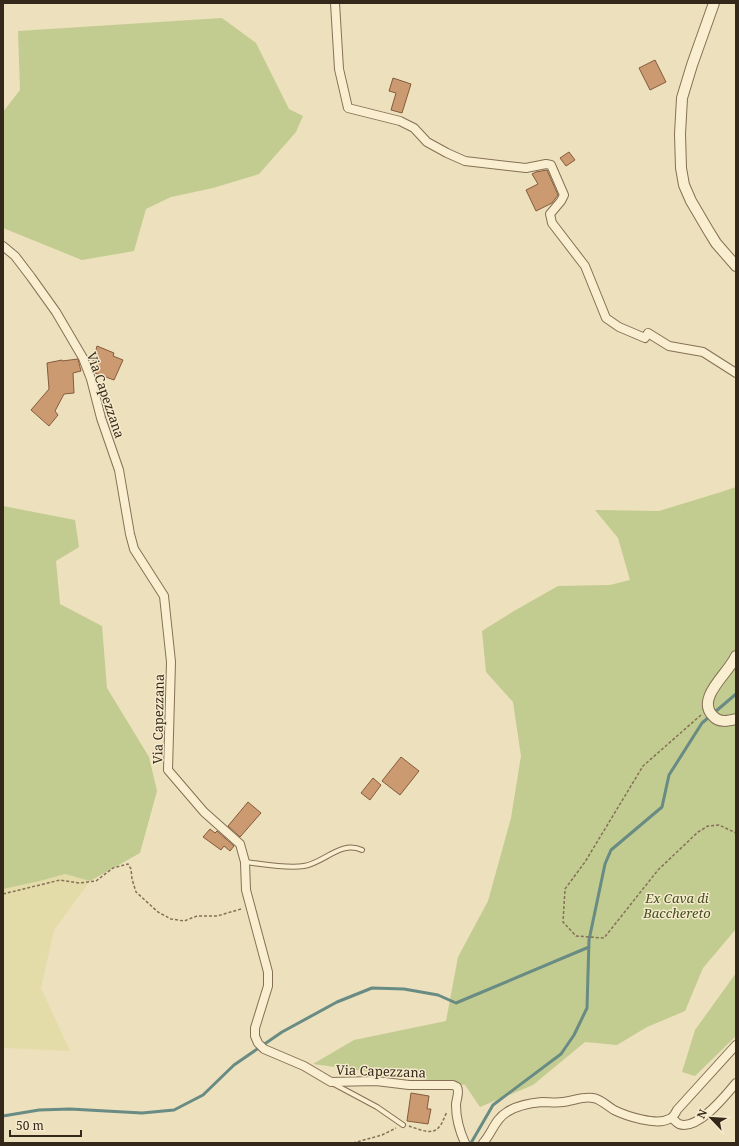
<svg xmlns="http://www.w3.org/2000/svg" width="739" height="1146" viewBox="0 0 739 1146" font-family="'Noto Serif',serif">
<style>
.farmland{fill:#e3dca9}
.green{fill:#c2cb90}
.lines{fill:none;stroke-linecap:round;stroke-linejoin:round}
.stream{stroke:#688b84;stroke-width:3}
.building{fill:#cc9a71;stroke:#845b3c}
.service-casing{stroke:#857056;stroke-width:6}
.minor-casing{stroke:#857056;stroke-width:10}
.tertiary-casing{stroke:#857056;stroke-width:12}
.path{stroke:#857056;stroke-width:1.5;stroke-dasharray:3 2;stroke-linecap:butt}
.service{stroke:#f9eecf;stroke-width:4}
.minor{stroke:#f9eecf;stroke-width:8}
.tertiary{stroke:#f9eecf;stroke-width:10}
.labels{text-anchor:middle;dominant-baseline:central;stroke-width:3;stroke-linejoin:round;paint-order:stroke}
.street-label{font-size:13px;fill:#34281b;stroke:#f5eacb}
.park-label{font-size:13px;font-style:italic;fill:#435021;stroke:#f5eacb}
</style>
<rect width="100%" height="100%" fill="#ede0bc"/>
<!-- farmland -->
<path class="farmland" d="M65 874 90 881 54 930 41 988 70 1051 3 1048V889L40 881Z"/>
<!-- green -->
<path class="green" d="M222 18 256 43 289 109 303 116 296 132 259 174 213 188 171 197 146 209 134 251 82 260 3 228V112L20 90 18 31Z
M736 487V929L703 968 685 1011 647 1027 617 1045 585 1042 533 1085 480 1107 465 1085 313 1064 354 1040 446 1021 458 957 488 901 511 818 521 756 513 702 486 672 482 631 514 611 558 586 610 585 630 580 618 538 595 510 659 511 721 492Z
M3 506 75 520 79 547 56 561 60 604 102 626 107 688 149 757 157 791 140 853 90 881 65 874 40 881 3 889Z
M736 973V1036L695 1076 682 1072 695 1030Z"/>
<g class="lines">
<!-- stream -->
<path class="stream" d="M3 1116 39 1110 70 1109 142 1113 174 1110 203 1095 234 1065 282 1032 337 1002 372 988 404 989 438 995 456 1003 589 947
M471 1143 493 1105 561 1054 574 1035 587 1008 589 940 605 864 611 850 662 807 669 775 702 723 736 694"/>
</g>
<!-- building -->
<path class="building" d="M655 60 666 82 650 90 639 68Z
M393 78 411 84 402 113 391 110 396 93 389 91Z
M569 152 575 160 566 166 560 158Z
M547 170 558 195 552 203 536 211 526 190 538 184 532 174 536 172Z
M97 346 114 353 113 356 123 360 114 380 95 373 92 365Z
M78 359 81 371 73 373 74 393 64 394 55 411 58 415 49 426 31 410 49 389 47 363 62 360V361Z
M401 757 419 771 400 795 382 781Z
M373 778 381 785 370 800 361 793Z
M248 802 261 813 240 837 228 826Z
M210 829 215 833 217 831 234 846 230 851 224 846 221 850 203 837Z
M411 1093 429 1096 427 1109H431L428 1124 407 1121Z"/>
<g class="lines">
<defs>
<path id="service" d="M245 862C263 864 287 869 304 866 324 863 341 840 362 850
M334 1084 377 1107 403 1125"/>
<path id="minor" d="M335 3 339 69 348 108 400 121 414 128 427 142 447 153 465 161 526 168 546 164 551 165 564 195 561 201 550 214 552 223 585 266 606 318 619 327 645 338 648 333 669 346 703 352 736 373
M3 246 15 256 31 277 56 312 83 358 91 379 101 418 119 470 130 534 134 549 164 596 171 662 168 770 204 812 240 844 245 862 246 890 268 972V986L255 1028V1036L258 1043 264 1049 304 1066 331 1082 376 1081 409 1085H453L457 1087C460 1093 456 1099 456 1105 456 1118 460 1132 465 1143
M672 1118C674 1120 677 1123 679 1124 698 1131 726 1095 736 1083
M483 1143C492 1133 495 1119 507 1112 516 1106 531 1103 542 1102 549 1102 556 1103 563 1102 573 1101 583 1096 593 1098 601 1099 607 1106 614 1110 626 1116 657 1126 669 1119 673 1118 675 1114 677 1110L736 1045"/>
<path id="tertiary" d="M714 3 692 65 682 98 680 134 681 168 684 185 691 201 708 230 716 243 736 266
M736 656C729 673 695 698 713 716 719 723 728 721 736 719"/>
</defs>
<!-- service casing -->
<use href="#service" class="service-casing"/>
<!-- minor casing -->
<use href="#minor" class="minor-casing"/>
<!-- tertiary casing -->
<use href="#tertiary" class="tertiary-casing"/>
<!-- path -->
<path class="path" d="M701 715 643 766 585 862 565 889 563 922 576 936 604 938 658 870 698 832 708 826 719 825 736 833
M3 894 60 880 79 883 96 881 113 868 128 864 131 869 132 879 136 892 158 912 171 919 184 921 197 916H217L241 909
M409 1126C418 1129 433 1136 439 1127 443 1123 444 1117 447 1112
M353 1143 382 1135 396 1128"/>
<!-- service -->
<use href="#service" class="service"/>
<!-- minor -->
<use href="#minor" class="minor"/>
<!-- tertiary -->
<use href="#tertiary" class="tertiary"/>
</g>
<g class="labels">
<!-- street labels -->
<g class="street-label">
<text transform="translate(106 395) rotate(71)">Via Capezzana</text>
<text transform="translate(158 719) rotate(-89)">Via Capezzana</text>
<text transform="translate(381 1071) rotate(2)">Via Capezzana</text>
</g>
<!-- park labels -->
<g class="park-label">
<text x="677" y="898">Ex Cava di<tspan x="677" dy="15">Bacchereto</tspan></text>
</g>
</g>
<!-- border -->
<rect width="739" height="1146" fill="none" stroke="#34281b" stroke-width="8"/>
<!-- north arrow -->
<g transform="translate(711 1118) rotate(295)" stroke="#f5eacb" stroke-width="3" paint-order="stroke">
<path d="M0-3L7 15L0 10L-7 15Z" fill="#34281b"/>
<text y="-6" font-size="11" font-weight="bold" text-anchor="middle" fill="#34281b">N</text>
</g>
<!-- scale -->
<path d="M10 1130v6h71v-6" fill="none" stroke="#34281b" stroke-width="2"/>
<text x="16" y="1130" font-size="12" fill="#34281b" stroke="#f5eacb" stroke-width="3" paint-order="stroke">50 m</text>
</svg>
